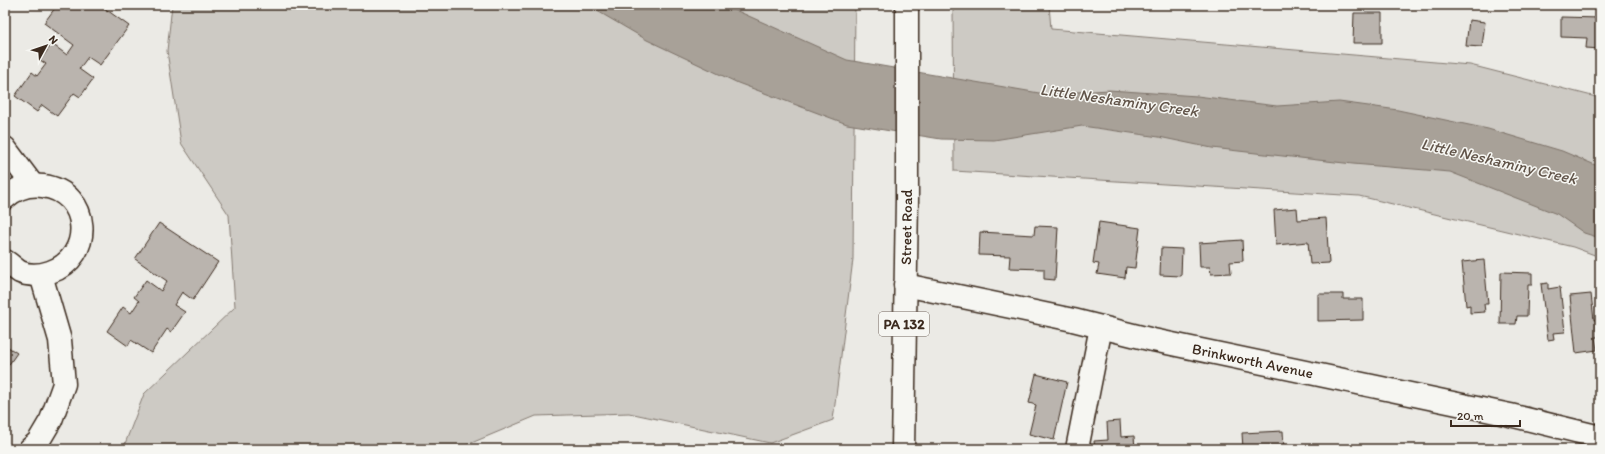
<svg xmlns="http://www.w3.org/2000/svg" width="1605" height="454" viewBox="0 0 1605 454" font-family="Itim,sans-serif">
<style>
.green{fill:#cdcac4;stroke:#847a71}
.water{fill:#a8a198;stroke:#7c7167}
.building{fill:#bab4ae;stroke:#3b2a1e}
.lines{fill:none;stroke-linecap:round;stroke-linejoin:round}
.minor-casing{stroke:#3b2a1e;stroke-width:25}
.major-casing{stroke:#3b2a1e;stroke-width:25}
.minor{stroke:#f6f6f2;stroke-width:22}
.major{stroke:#f6f6f2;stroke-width:22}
.labels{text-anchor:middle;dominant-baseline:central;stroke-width:3;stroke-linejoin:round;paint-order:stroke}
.shield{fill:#f6f6f2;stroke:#73675e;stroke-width:1}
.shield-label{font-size:14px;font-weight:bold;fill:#3b2a1e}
.street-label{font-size:15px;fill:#3b2a1e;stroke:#f6f6f2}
.water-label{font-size:16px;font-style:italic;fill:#615449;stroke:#f6f6f2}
</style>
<rect width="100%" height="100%" fill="#ebeae5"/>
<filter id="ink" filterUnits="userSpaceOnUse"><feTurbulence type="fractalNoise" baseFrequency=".025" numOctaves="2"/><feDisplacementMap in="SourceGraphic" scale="8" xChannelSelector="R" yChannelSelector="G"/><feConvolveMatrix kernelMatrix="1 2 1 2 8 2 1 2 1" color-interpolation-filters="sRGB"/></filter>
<g filter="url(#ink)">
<!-- green -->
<path class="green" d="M172 5H855L853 259 833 420 770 443 629 413 536 416 457 449H123L144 394 235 307 229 215 181 143 167 51Z
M953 5H1049L1051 29 1470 65 1600 98V257L1573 247 1359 196 954 171Z"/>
<!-- water -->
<path class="water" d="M587 5H724L847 60 1045 94 1109 90 1197 96 1277 106 1339 102 1398 110 1488 129 1562 151 1600 167V238L1584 233 1557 214 1450 172 1353 164 1212 148 1159 137 1082 126 994 140 941 139 847 124 738 83 647 40Z"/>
<!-- building -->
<path class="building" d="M51 5H100L129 26 100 65 88 57 79 69 93 79 80 97 74 93 57 116 42 105 37 112 15 96 32 72 37 76 46 64 40 60 52 44 67 55 74 45 44 23 55 8Z
M1354 13H1382V43H1353Z
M1561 17 1600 18V49L1586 48 1587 38 1561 37Z
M1469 20 1485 22 1482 47 1466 46Z
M1297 208 1298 220 1326 218 1329 263 1310 264 1308 242 1276 245 1274 210Z
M1099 222 1140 228 1135 268 1126 267 1125 278 1097 274 1099 264 1093 263Z
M159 223 218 262 193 300 182 292 174 305 185 312 171 332 167 329 151 353 131 340 128 346 107 331 123 307 131 313 139 301 134 297 146 280 161 291 167 281 135 259Z
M1035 226 1058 227 1055 280 1044 279V269L1009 268 1010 256 979 255 980 232 1034 235Z
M1242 240 1243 261 1230 262 1231 273 1211 274 1210 267H1200L1199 243Z
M1161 248 1182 249 1181 276 1160 275Z
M1484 260 1488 304H1484L1485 312 1470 313V305L1466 306 1462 262Z
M1501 272 1532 273V285H1528L1527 316H1517L1516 324H1500Z
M1548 283V289L1560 287 1565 332 1553 333 1554 339 1548 340 1541 284Z
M1318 294H1343V299H1363V320L1318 321Z
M1591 294 1594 320 1600 319V337H1595L1597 350 1576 353 1570 296Z
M5 345 17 353 5 370Z
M1036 374 1067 382 1054 440 1029 434 1036 405 1029 403Z
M1120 421 1121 437 1134 436 1135 449H1095L1094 441 1108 440 1107 422Z
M1283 431 1284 449H1243L1242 433Z
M1364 448V449H1337Z"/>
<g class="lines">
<defs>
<g id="minor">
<path d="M5 148 32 184"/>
<path d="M5 198C16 188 28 184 43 186 91 192 95 257 50 272 41 275 29 276 20 272 15 269 10 264 5 261"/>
<path id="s1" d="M905 285 1073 320 1153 340 1510 415 1600 437"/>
<path d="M30 449 38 442 51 420 64 384 60 340 41 275"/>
<path d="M1077 449 1101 327"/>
</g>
<g id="major">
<path id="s2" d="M903 449 907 199V5"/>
</g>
</defs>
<!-- minor casing -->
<use href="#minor" class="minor-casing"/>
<!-- major casing -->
<use href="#major" class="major-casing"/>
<!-- minor -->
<use href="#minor" class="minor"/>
<!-- major -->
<use href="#major" class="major"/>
</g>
</g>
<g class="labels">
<!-- shield labels -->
<rect class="shield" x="879" y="312" width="50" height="24" rx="3"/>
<g class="shield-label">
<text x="904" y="324">PA 132</text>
</g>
<!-- street labels -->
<g class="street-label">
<text stroke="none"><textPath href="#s2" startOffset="222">Street Road</textPath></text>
<text stroke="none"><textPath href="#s1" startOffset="356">Brinkworth Avenue</textPath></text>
</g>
<!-- water labels -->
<g class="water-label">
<text transform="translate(1119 100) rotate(8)">Little Neshaminy Creek</text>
<text transform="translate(1499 161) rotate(13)">Little Neshaminy Creek</text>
</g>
</g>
<!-- margin -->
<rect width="1605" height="454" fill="none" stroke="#f6f6f2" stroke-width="20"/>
<rect x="10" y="10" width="1585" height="434" fill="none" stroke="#3b2a1e" stroke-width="1.5" filter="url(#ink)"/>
<!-- north arrow -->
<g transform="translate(46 46) rotate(50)" stroke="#f6f6f2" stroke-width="3" paint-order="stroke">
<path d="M0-3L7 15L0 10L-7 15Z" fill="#3b2a1e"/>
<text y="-6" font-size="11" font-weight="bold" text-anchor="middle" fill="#3b2a1e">N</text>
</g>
<!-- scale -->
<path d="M1451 420v6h69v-6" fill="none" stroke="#3b2a1e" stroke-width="2"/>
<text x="1457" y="420" font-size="12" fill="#3b2a1e" stroke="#f6f6f2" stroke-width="3" paint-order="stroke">20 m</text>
</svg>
